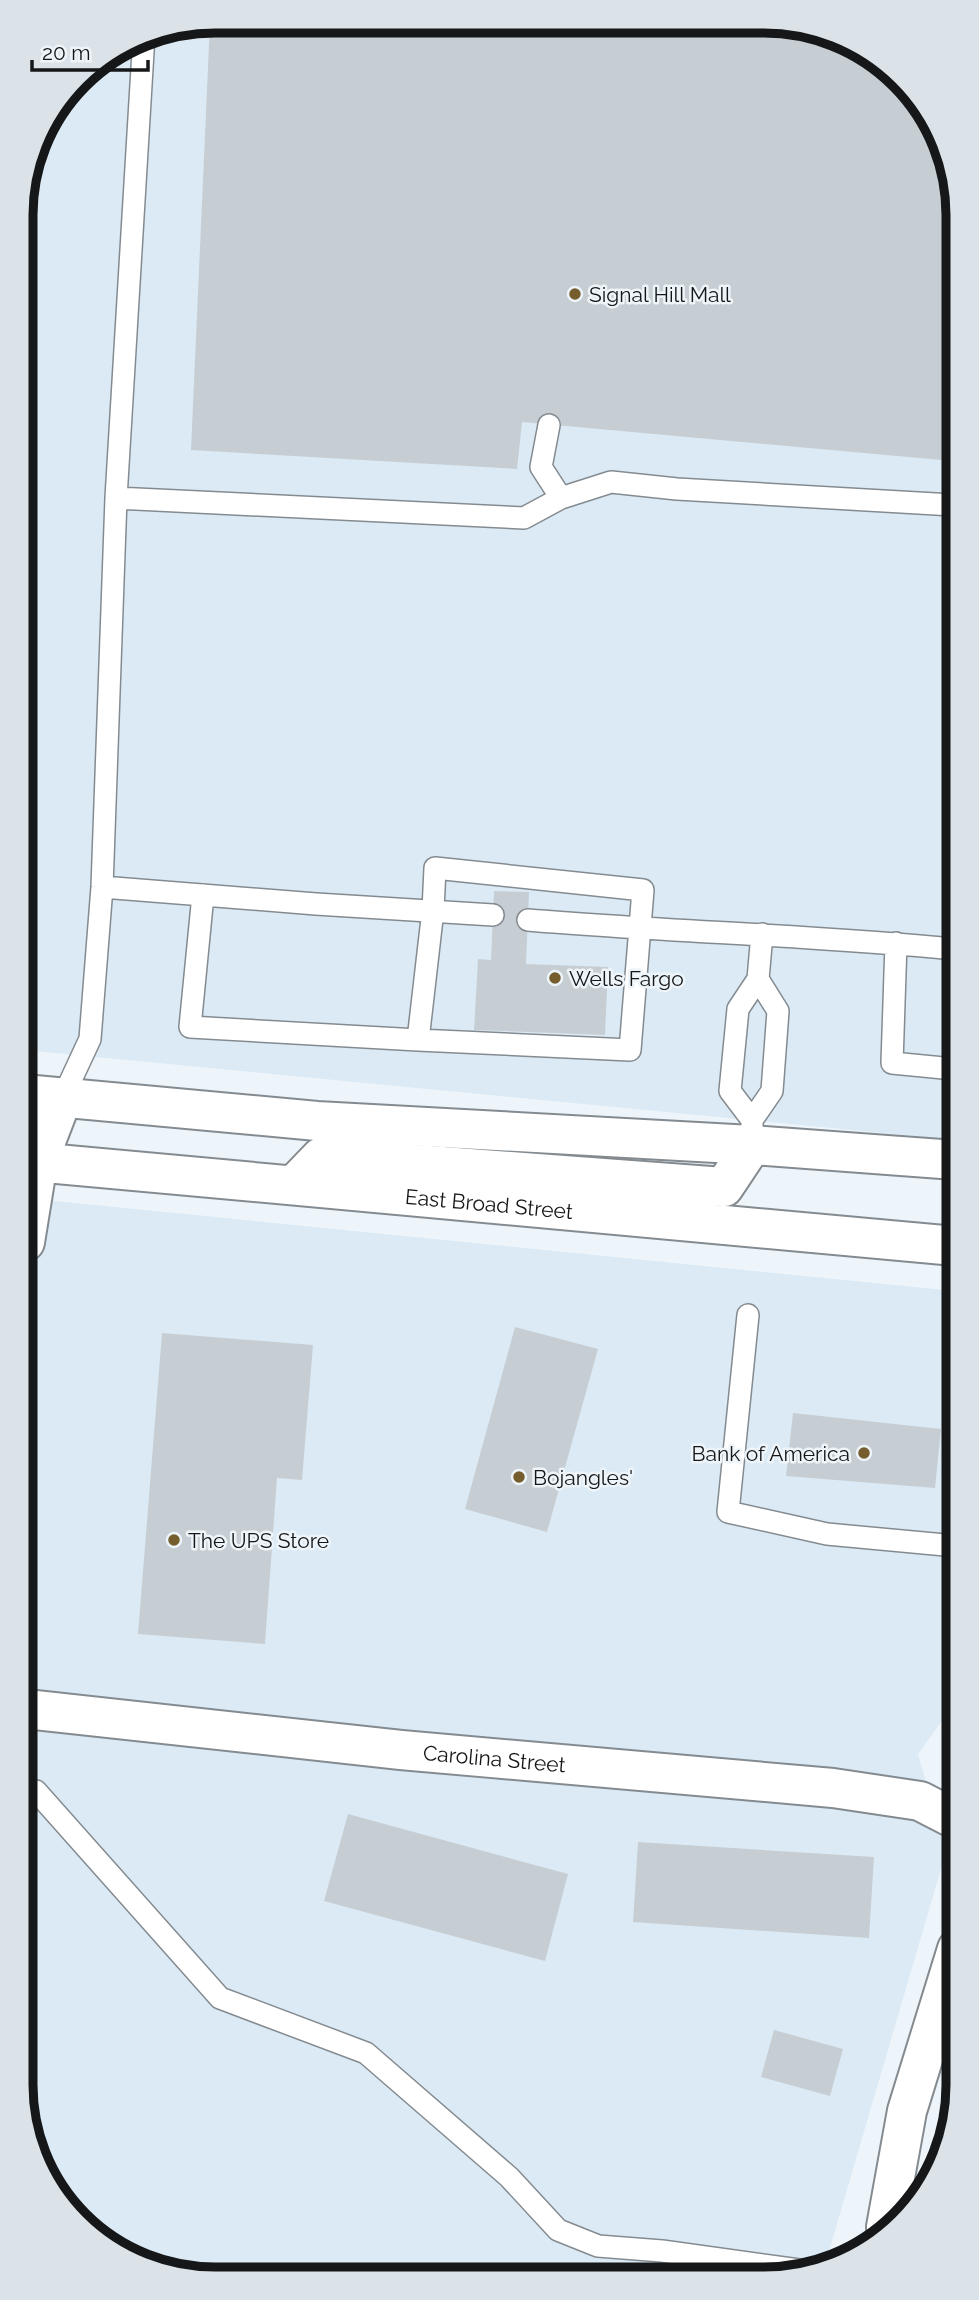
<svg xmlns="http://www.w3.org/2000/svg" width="979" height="2300" viewBox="0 0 979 2300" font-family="Raleway,sans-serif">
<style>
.built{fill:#dceaf5}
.building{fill:#c6ced3}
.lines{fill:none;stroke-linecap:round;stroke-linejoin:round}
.service-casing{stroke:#848b90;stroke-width:24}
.minor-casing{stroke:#848b90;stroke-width:42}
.tertiary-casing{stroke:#848b90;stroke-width:42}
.secondary-casing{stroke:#848b90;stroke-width:42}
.service{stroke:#fff;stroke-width:21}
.minor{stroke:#fff;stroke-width:38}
.tertiary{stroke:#fff;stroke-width:38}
.secondary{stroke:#fff;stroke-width:38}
.poi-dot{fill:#755d2e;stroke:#edf5fa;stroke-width:2.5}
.labels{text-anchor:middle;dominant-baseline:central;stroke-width:5;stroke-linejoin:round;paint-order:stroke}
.poi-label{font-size:21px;fill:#151719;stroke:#edf5fa;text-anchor:start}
.street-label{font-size:21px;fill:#151719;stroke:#edf5fa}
.rim{fill:none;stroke:#151719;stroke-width:9}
</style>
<rect width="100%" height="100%" fill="#edf5fa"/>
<!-- built -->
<path class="built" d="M216 21 801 25 892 70 951 166 955 1140 24 1050 21 203 41 130 87 70 142 36Z
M25 1198 955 1291 956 1698 954 1704 918 1754 946 1852 825 2265 813 2272 178 2275 78 2222 28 2134Z"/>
<!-- building -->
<path class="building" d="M216 21 801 25 892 70 951 166 952 461 522 422 517 469 191 450 210 22Z
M494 891 529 892 526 964 608 967 605 1035 474 1030 478 959 491 960Z
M515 1327 598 1349 547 1532 465 1509Z
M162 1333 313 1345 302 1480 277 1478 265 1644 138 1634Z
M793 1413 941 1429 935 1488 786 1476Z
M348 1814 568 1874 545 1961 324 1901Z
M638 1842 874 1857 869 1938 633 1922Z
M774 2030 843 2049 830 2096 761 2077Z"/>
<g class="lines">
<defs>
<path id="service" d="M549 425 541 467 561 498
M116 498 524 518 561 498 611 482 677 489 953 505
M102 887 316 904 493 915
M203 895 190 1027 418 1040 433 910 435 868 643 890 630 1050 418 1040
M528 920C670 932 812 935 954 949
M896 943 892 1063 954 1069
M758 979 762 934
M63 1097 90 1039 102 887 116 498 144 35
M752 1120 772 1091 778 1011 758 979 738 1009 730 1091 752 1120V1145
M748 1315 728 1512 827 1534 956 1546
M26 1790 36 1791 220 1998 366 2053 509 2177 558 2230 598 2246 662 2251 814 2272"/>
<g id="minor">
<path d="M25 1242 38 1162"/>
<path id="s1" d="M26 1709 401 1750 833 1788 920 1801 957 1820"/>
</g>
<path id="tertiary" d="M886 2227 907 2111 957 1949"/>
<g id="secondary">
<path d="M24 1094 317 1121 752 1145 955 1160"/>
<path id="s2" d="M24 1161 955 1246"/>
<path d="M38 1162 63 1097"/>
<path d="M294 1185 321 1157 724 1187 752 1145"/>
</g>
</defs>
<!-- service casing -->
<use href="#service" class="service-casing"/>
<!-- minor casing -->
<use href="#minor" class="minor-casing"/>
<!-- tertiary casing -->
<use href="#tertiary" class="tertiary-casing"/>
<!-- secondary casing -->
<use href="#secondary" class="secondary-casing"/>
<!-- service -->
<use href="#service" class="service"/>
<!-- minor -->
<use href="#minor" class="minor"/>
<!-- tertiary -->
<use href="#tertiary" class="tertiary"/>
<!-- secondary -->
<use href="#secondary" class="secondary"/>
</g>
<!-- markers -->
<g class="poi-dot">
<circle cx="575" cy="294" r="7"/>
<circle cx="555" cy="978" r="7"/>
<circle cx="864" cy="1453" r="7"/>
<circle cx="519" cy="1477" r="7"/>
<circle cx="174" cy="1540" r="7"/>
</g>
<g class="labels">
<!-- poi labels -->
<g class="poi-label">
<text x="589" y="294">Signal Hill Mall</text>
<text x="569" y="978">Wells Fargo</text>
<text x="850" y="1453" text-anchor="end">Bank of America</text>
<text x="533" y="1477">Bojangles'</text>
<text x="188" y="1540">The UPS Store</text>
</g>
<!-- street labels -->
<g class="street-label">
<text stroke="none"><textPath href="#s2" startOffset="467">East Broad Street</textPath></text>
<text stroke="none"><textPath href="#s1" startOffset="471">Carolina Street</textPath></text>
</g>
</g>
<!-- crop -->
<path d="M0 0H979V2300H0ZM215 33H764A182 182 0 0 1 946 215V2085A182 182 0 0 1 764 2267H215A182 182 0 0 1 33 2085V215A182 182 0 0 1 215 33Z" fill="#dce3e8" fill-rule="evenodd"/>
<path class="rim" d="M215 33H764A182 182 0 0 1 946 215V2085A182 182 0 0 1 764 2267H215A182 182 0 0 1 33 2085V215A182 182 0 0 1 215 33Z"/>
<!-- scale -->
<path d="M32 60v10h116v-10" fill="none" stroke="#151719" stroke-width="3.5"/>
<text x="42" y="60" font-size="21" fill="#151719" stroke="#edf5fa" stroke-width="5" paint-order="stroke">20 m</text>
</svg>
